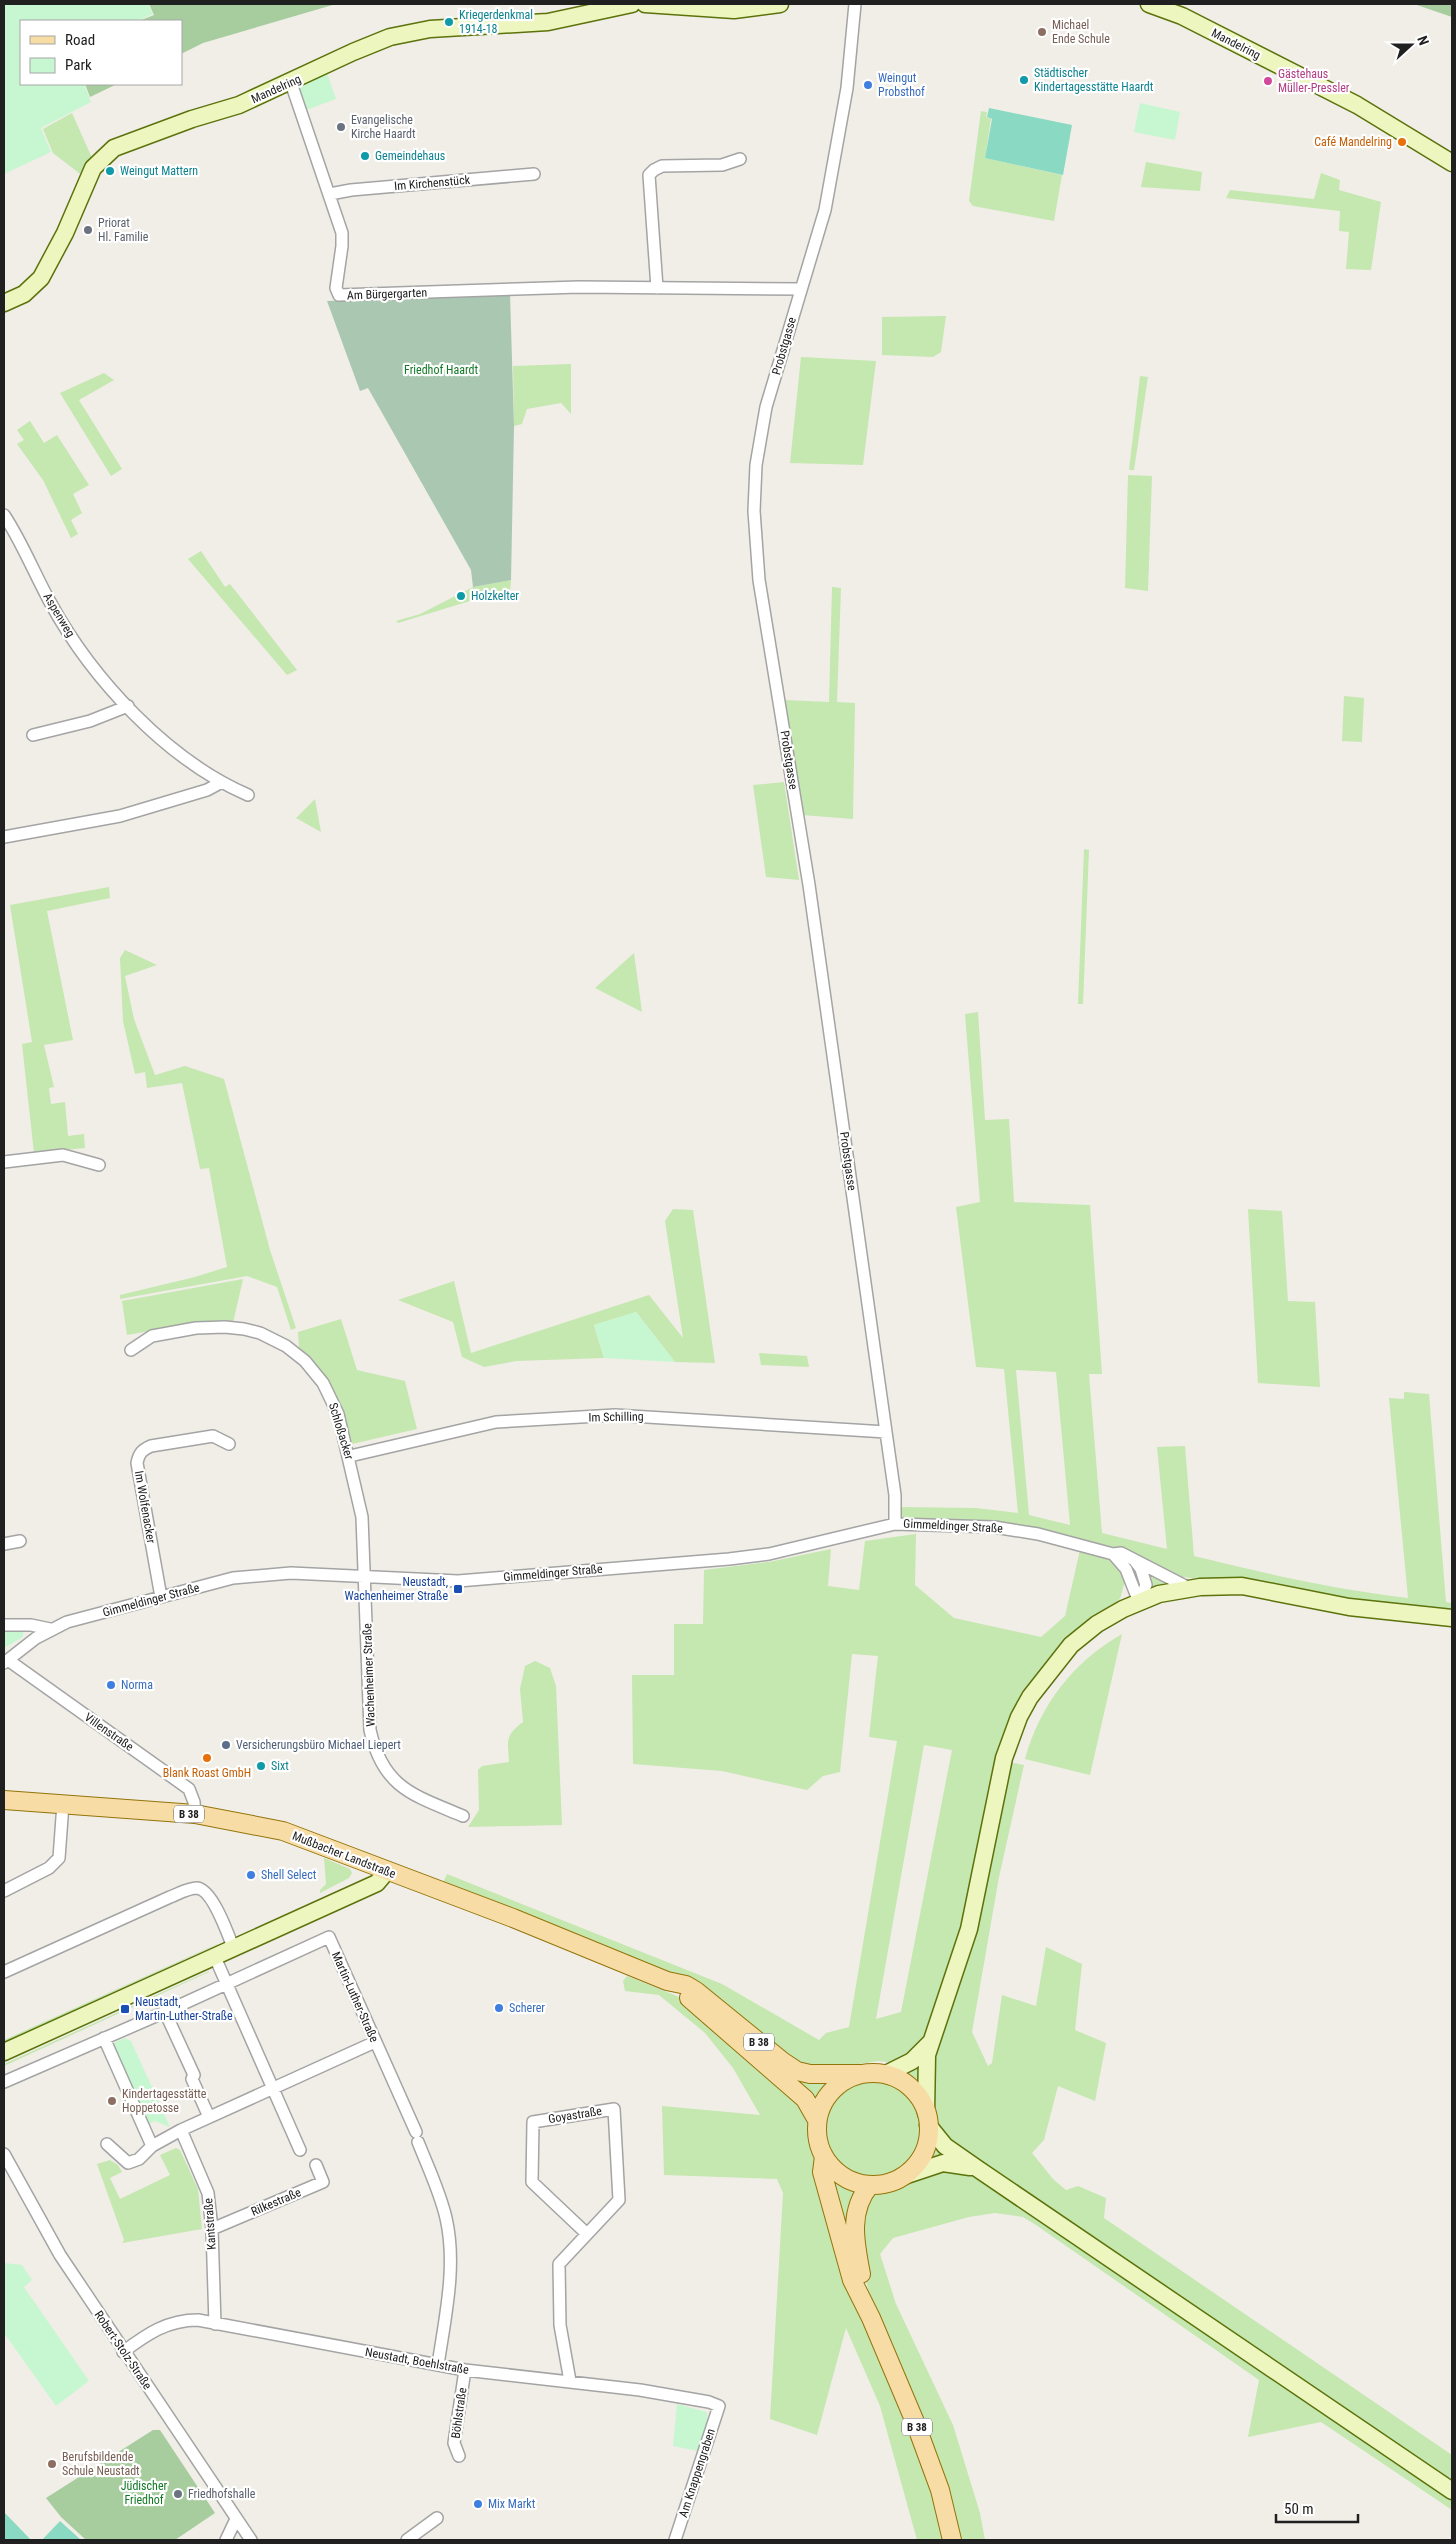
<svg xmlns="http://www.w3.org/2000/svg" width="1456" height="2544" viewBox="0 0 1456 2544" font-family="'Roboto Condensed',sans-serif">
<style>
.grass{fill:#c5e7b0;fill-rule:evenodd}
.forest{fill:#a7cd9e}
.cemetery{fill:#a9c7b1}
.park{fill:#c7f7d0}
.pitch{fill:#8adac3}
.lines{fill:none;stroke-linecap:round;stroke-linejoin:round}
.street-casing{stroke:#a4a4a4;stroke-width:14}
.secondary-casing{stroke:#5c720b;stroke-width:19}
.primary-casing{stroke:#937409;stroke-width:20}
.street{stroke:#fff;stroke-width:11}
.secondary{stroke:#edf6bf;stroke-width:16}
.primary{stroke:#f7dca5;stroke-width:18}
.culture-dot{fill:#0f9aa8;stroke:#fff;stroke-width:2}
.education-dot{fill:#8d6e63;stroke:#fff;stroke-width:2}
.hotel-dot{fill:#d1479c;stroke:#fff;stroke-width:2}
.shop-dot{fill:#3f7fe0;stroke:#fff;stroke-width:2}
.worship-dot{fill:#6b7280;stroke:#fff;stroke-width:2}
.food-dot{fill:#e8710a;stroke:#fff;stroke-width:2}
.transit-dot{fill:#1a4fb4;stroke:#fff;stroke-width:2}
.service-dot{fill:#5c6f8a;stroke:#fff;stroke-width:2}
.labels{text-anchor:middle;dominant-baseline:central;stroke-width:4.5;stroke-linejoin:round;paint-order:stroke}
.shield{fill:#fff;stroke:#636363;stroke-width:1}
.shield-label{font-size:11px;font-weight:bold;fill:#202020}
.culture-label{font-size:12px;fill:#0d838f;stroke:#fff;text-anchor:start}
.education-label{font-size:12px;fill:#785e54;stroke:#fff;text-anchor:start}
.street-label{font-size:12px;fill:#202020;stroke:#fff}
.hotel-label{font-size:12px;fill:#b23c85;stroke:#fff;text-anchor:start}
.shop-label{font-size:12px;fill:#366cbe;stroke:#fff;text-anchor:start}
.worship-label{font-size:12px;fill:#5b616d;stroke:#fff;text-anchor:start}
.food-label{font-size:12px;fill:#c56008;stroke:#fff;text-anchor:end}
.park-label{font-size:12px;fill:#127926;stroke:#fff}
.transit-label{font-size:12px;fill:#164399;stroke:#fff;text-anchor:end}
.service-label{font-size:12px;fill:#4e5e75;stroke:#fff;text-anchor:start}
</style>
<rect width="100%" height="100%" fill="#f0eee7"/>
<!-- grass -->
<path class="grass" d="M981 111 987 112 986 117 991 119 985 158 1062 175 1054 221 973 206 969 201Z
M72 113 92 158 84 177 53 153 43 129Z
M1146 162 1202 172 1200 191 1141 187Z
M1321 173 1340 180 1339 190 1381 202 1371 270 1346 269 1349 232 1339 231 1340 211 1226 198 1230 190 1314 199Z
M946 316 941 352 933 357 882 355V317Z
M801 357 876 361 863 465 790 463Z
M571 364V414L561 403 527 409 522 424 514 426 513 366Z
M104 373 114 380 79 400 122 469 111 476 60 393Z
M1140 376 1148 377 1134 470H1129Z
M30 421 44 443 57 435 89 485 73 494 82 513 71 520 78 534 71 538 43 480 17 444 24 440 17 430Z
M1128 475 1152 476 1148 591 1125 588Z
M201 551 225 587 230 584 297 670 287 675 188 559Z
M511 580 510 592 483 597 398 623 396 621 420 614 473 587Z
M832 587 841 588 837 702 855 703 853 819 802 815 785 700 829 702Z
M1344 696 1364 698 1362 742 1342 741Z
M784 782 799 880 766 877 753 785Z
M315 799 321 832 296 818Z
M1084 849 1089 850 1083 1004H1078Z
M109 887 110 898 47 911 73 1040 44 1045 54 1087 49 1088 51 1104 65 1102 68 1136 84 1134 85 1148 34 1153 22 1044 32 1042 10 905Z
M125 950 157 965 125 976 134 1019 155 1075 185 1066 224 1079 270 1250 296 1328 291 1330 277 1287 247 1276 120 1299V1295L195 1277 227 1267 209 1168 200 1169 182 1083 147 1088 145 1072 135 1074 123 1021 120 958Z
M634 953 642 1012 595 988Z
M978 1012 985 1120 1009 1119 1014 1202 1090 1205 1102 1374H1089L1102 1533 1167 1549 1157 1447 1185 1446 1194 1556C1267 1574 1334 1589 1408 1598L1389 1398 1404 1399V1392L1429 1394 1446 1602 1452 1603V1613L1176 1576 1114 1547 1082 1540 899 1519V1507L976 1508 1018 1513 1004 1369 976 1367 956 1207 980 1202 965 1014ZM1016 1370 1056 1372 1070 1525 1029 1515Z
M673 1209 693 1210 715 1363 675 1362 636 1312 594 1325 604 1358 516 1361 484 1367 462 1357 453 1322 398 1300 454 1281 471 1353 649 1295 683 1338 665 1221Z
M1248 1209 1282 1211 1288 1301 1315 1302 1320 1387 1258 1383Z
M243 1279 233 1323 207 1321 127 1335 122 1301Z
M341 1319 357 1370 405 1381 417 1429 352 1444C339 1400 336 1381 299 1349L298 1332Z
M759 1353 807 1356 809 1367 761 1365Z
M916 1534 915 1585 954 1618 1041 1637 1065 1616 1080 1550 1109 1557 1126 1577 1120 1599 1081 1626 1065 1641 1021 1704 995 1757 997 1766 973 1895 922 2048 898 2063 878 2061 809 2072 704 1993 442 1885 447 1874 722 1984 819 2040 826 2033 849 2027 897 1741 869 1737 878 1656 852 1654 840 1772 823 1776 807 1790 722 1771 633 1764 632 1675H674V1624H703L704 1570 769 1562 831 1549 828 1586 859 1590 865 1541ZM924 1745 952 1750 901 2012 876 2019Z
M1149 1573 1168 1582 1153 1587Z
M1122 1634 1090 1775 1025 1759C1040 1705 1073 1662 1122 1634Z
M535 1661 550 1668 556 1686 562 1825 468 1827 479 1810 478 1770 482 1766 509 1762C508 1741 504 1736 523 1722L520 1689 525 1666Z
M1009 1762 1024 1765 999 1877 972 2032 988 2066 992 2063 1002 1995 1036 2006 1046 1947 1082 1964 1075 2030 1106 2043 1095 2101 1058 2086 1044 2140 1032 2153 1053 2179 1066 2190 1078 2186 1106 2198 1104 2218 1452 2455V2485L950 2144 935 2128 929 2074Z
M324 1858 350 1869 352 1873 349 1878 320 1893V1890L326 1884Z
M217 1944H218L4 2042V2040Z
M209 1971V1972L4 2066V2064Z
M627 1976 677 1996 800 2097 812 2119 810 2130 819 2171 935 2490 949 2540H917L880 2406 846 2328 817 2435 770 2419 783 2193 777 2179 664 2175 662 2106 760 2115 733 2068 705 2033 659 1995 625 1991 623 1981Z
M920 2060 919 2087 903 2072Z
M788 2076 824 2081 826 2083 815 2101Z
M824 2128a48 48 0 1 1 96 0a48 48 0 1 1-96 0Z
M933 2141 953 2155 927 2162Z
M176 2148 180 2150 198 2189 202 2229 122 2243 124 2240 97 2164 110 2160 118 2165 122 2172 110 2178 120 2199 170 2175 160 2155Z
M933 2169 968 2172 1452 2496V2510L1321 2422 1248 2437 1259 2380 1036 2225 1023 2217 995 2213 969 2217 893 2238 880 2254 896 2304 953 2425 980 2513 985 2540H960L872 2304 864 2273 861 2208 875 2192 903 2183Z
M832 2180 861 2191 852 2248Z"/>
<!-- forest -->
<path class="forest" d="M149 4H336L203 43 181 54V21H139L154 15Z
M1414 4H1452V17Z
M85 84H117L90 97Z
M153 2430H160L215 2513 175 2540H86L61 2517 46 2498Z"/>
<!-- cemetery -->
<path class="cemetery" d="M510 294 514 426 511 580 473 587 471 570 368 388 360 391 327 301Z"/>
<!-- park -->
<path class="park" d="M4 4H148L153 14 137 21H21V84H84L91 102 41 128 51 152 4 174Z
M327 73 336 99 306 110 298 86Z
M1140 103 1180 112 1175 140 1134 132Z
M636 1312 675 1362 604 1358 594 1325Z
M4 1631H23V1637L4 1648Z
M125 2038 131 2041 170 2127 155 2121 146 2125 111 2044Z
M4 2263 22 2265 32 2280 24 2287 89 2381 56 2406 4 2333Z
M677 2404 707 2412V2424L698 2451 673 2446Z"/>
<!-- pitch -->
<path class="pitch" d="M989 108 1072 125 1063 175 985 158 992 119 987 117Z
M4 2512 31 2540H4Z
M60 2521 81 2540H42Z"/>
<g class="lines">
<defs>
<path id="street" d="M855 4 847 88 825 210 766 407 756 465 754 511 759 580 809 885 886 1432 895 1495V1524
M291 83 342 233V246L336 288 339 295 579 287 801 289
M330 194 351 190 534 174
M657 288 649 175 654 170 662 166 722 165 740 159
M4 515C22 542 34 573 50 602 92 679 167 760 248 795
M33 735 90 721 128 706
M4 837 120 816 207 790 220 783
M4 1162 63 1155 99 1165
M131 1350 152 1336 196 1328 225 1327 244 1329 260 1333 286 1346 305 1361 323 1383 338 1414 362 1517 370 1730C383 1788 413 1795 463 1816
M350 1456 496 1422 615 1415 886 1432
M4 1544 20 1541
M1113 1554 1126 1569 1139 1602
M1135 1561 1141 1569 1146 1585 1139 1602
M161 1597 137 1463C139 1453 142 1450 151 1446L213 1436 229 1444
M4 1625H31L50 1629
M8 1660 189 1789 194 1802 195 1814
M4 1663 36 1638 67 1622 233 1578 291 1573 458 1581 729 1559 769 1554 895 1524 994 1527 1038 1534 1113 1554 1121 1553 1189 1588
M4 1891 49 1868 59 1858 63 1804
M214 1955 300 2150
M4 1972 170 1897C178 1894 188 1888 197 1888 212 1889 228 1934 233 1947
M165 2012 194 2075 192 2079 209 2117
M104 2038 152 2146
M4 2082 165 2012 329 1937 416 2132
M181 2130 208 2193 212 2229 215 2324
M418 2142C428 2167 440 2192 446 2218 457 2266 445 2317 438 2365
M107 2144 128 2163 139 2159 152 2146 181 2130 375 2042
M4 2154 60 2255 251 2540
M212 2229 323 2182 316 2165
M123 2352C147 2334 167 2320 198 2320L465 2370 640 2390 709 2402 719 2406 675 2540
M570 2381 560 2325 559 2264 619 2200 614 2109 533 2122 532 2182 587 2234
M459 2456 454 2443 465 2370
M226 2540 236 2519
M407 2540 437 2518"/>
<path id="secondary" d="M645 4 734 10 780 4
M1149 4 1182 16 1357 105 1452 163
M4 303 24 294 41 278 65 233 93 168 114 148 192 119 239 105 353 52 390 37 430 29 548 22 632 4
M4 2052 377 1883 387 1871
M886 2074 912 2061 930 2043
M926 2113 927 2055 969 1929 1004 1758 1019 1717 1030 1697 1071 1645 1097 1624 1123 1609 1159 1594 1200 1587 1242 1586 1349 1607 1452 1618
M928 2125 945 2146 978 2169 1452 2491
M901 2177 943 2163 970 2167"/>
<path id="primary" d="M4 1800 195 1814 283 1831 513 1918 667 1981 686 1985 696 1991 782 2061 797 2071 810 2074H860
M689 1998 805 2099 817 2120
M817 2129a56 56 0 1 1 112 0a56 56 0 1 1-112 0Z
M824 2156 822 2172 852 2280 871 2318 915 2422 940 2490 952 2540
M861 2274C855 2243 848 2211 870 2185"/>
</defs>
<!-- street casing -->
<use href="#street" class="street-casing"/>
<!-- secondary casing -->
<use href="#secondary" class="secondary-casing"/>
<!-- primary casing -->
<use href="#primary" class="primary-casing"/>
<!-- street -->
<use href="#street" class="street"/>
<!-- secondary -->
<use href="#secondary" class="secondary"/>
<!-- primary -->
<use href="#primary" class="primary"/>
</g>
<!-- markers -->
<g class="culture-dot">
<circle cx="449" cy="22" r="5"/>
<circle cx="1024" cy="80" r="5"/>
<circle cx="365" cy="156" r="5"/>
<circle cx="110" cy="171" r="5"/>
<circle cx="461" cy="596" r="5"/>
<circle cx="261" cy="1766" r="5"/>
</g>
<g class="education-dot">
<circle cx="1042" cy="32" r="5"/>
<circle cx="112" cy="2101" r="5"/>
<circle cx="52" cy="2464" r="5"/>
</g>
<circle class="hotel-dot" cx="1268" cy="81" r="5"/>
<g class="shop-dot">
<circle cx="868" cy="85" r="5"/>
<circle cx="111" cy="1685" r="5"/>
<circle cx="251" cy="1875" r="5"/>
<circle cx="499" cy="2008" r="5"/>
<circle cx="478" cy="2504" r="5"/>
</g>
<g class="worship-dot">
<circle cx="341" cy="127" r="5"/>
<circle cx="88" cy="230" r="5"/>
<circle cx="178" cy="2494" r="5"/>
</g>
<g class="food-dot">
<circle cx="1402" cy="142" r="5"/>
<circle cx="207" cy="1758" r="5"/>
</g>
<g class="transit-dot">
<rect x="453" y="1584" width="10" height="10" rx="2.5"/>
<rect x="120" y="2004" width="10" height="10" rx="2.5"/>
</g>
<circle class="service-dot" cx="226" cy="1745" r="5"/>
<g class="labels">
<!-- shield labels -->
<g class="shield">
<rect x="174" y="1805.5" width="30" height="17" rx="4"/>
<rect x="744" y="2033.5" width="30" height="17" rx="4"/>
<rect x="902" y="2418.5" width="30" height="17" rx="4"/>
</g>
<g class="shield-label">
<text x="189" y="1814">B 38</text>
<text x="759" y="2042">B 38</text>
<text x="917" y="2427">B 38</text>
</g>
<!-- culture labels -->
<g class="culture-label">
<text x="459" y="15">Kriegerdenkmal<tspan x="459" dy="14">1914-18</tspan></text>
<text x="1034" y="73">Städtischer<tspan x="1034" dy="14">Kindertagesstätte Haardt</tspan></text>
<text x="375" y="156">Gemeindehaus</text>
<text x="120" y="171">Weingut Mattern</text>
<text x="471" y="596">Holzkelter</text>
<text x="271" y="1766">Sixt</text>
</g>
<!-- education labels -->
<g class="education-label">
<text x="1052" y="25">Michael<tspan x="1052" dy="14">Ende Schule</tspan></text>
<text x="122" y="2094">Kindertagesstätte<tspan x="122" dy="14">Hoppetosse</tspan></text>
<text x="62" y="2457">Berufsbildende<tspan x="62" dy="14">Schule Neustadt</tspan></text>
</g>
<!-- street labels -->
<g class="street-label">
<text transform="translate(1236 44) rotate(27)">Mandelring</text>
<text transform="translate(276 89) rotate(-24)">Mandelring</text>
<text transform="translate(432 183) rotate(-5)">Im Kirchenstück</text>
<text transform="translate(387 294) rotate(-2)">Am Bürgergarten</text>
<text transform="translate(784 346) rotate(-74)">Probstgasse</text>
<text transform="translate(59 615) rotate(59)">Aspenweg</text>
<text transform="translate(789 760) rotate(81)">Probstgasse</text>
<text transform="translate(848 1161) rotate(82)">Probstgasse</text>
<text transform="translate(616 1417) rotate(-1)">Im Schilling</text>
<text transform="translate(341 1431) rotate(73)">Schloßacker</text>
<text transform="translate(145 1507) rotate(80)">Im Wolfenacker</text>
<text transform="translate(953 1526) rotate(3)">Gimmeldinger Straße</text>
<text transform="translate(553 1573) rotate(-5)">Gimmeldinger Straße</text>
<text transform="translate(151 1600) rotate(-15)">Gimmeldinger Straße</text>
<text transform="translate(369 1675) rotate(-92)">Wachenheimer Straße</text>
<text transform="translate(109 1732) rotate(35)">Villenstraße</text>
<text transform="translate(344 1855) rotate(21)">Mußbacher Landstraße</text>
<text transform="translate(355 1997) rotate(66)">Martin-Luther-Straße</text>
<text transform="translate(575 2115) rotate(-9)">Goyastraße</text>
<text transform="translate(276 2202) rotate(-23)">Rilkestraße</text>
<text transform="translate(210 2224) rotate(-94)">Kantstraße</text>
<text transform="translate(123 2350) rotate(56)">Robert-Stolz-Straße</text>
<text transform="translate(417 2361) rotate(10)">Neustadt, Boehlstraße</text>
<text transform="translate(459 2413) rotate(-82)">Böhlstraße</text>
<text transform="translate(697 2473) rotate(-72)">Am Knappengraben</text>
</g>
<!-- hotel labels -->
<g class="hotel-label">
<text x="1278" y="74">Gästehaus<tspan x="1278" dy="14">Müller-Pressler</tspan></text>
</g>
<!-- shop labels -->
<g class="shop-label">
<text x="878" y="78">Weingut<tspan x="878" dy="14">Probsthof</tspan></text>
<text x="121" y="1685">Norma</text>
<text x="261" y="1875">Shell Select</text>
<text x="509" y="2008">Scherer</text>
<text x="488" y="2504">Mix Markt</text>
</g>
<!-- worship labels -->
<g class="worship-label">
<text x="351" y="120">Evangelische<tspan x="351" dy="14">Kirche Haardt</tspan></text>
<text x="98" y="223">Priorat<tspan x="98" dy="14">Hl. Familie</tspan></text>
<text x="188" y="2494">Friedhofshalle</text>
</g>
<!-- food labels -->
<g class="food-label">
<text x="1392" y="142">Café Mandelring</text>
<text x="207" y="1773" text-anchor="middle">Blank Roast GmbH</text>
</g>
<!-- park labels -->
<g class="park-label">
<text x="441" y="370">Friedhof Haardt</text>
<text x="144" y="2486">Jüdischer<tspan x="144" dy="14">Friedhof</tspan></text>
</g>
<!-- transit labels -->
<g class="transit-label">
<text x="448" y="1582">Neustadt,<tspan x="448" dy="14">Wachenheimer Straße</tspan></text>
<text x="135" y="2002" text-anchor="start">Neustadt,<tspan x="135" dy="14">Martin-Luther-Straße</tspan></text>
</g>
<!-- service labels -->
<g class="service-label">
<text x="236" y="1745">Versicherungsbüro Michael Liepert</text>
</g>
</g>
<!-- border -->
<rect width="1456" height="2544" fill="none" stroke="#202020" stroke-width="10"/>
<!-- legend -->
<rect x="20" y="20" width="162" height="65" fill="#ffffff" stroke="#a6a6a6"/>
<rect x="30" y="36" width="25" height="8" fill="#f7dca5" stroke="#a6a6a6"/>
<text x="65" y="45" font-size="15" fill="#202020">Road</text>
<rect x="30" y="58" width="25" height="15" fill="#c7f7d0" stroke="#a6a6a6"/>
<text x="65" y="70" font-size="15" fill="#202020">Park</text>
<!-- north arrow -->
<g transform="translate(1411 45) rotate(69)" stroke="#ffffff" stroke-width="4" paint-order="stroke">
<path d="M0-4L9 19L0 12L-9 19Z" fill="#202020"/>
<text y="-8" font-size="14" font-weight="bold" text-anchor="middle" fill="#202020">N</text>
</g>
<!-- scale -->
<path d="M1276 2514v8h82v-8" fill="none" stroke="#202020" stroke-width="2.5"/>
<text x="1284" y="2514" font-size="15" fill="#202020" stroke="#ffffff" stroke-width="4" paint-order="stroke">50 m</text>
</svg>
